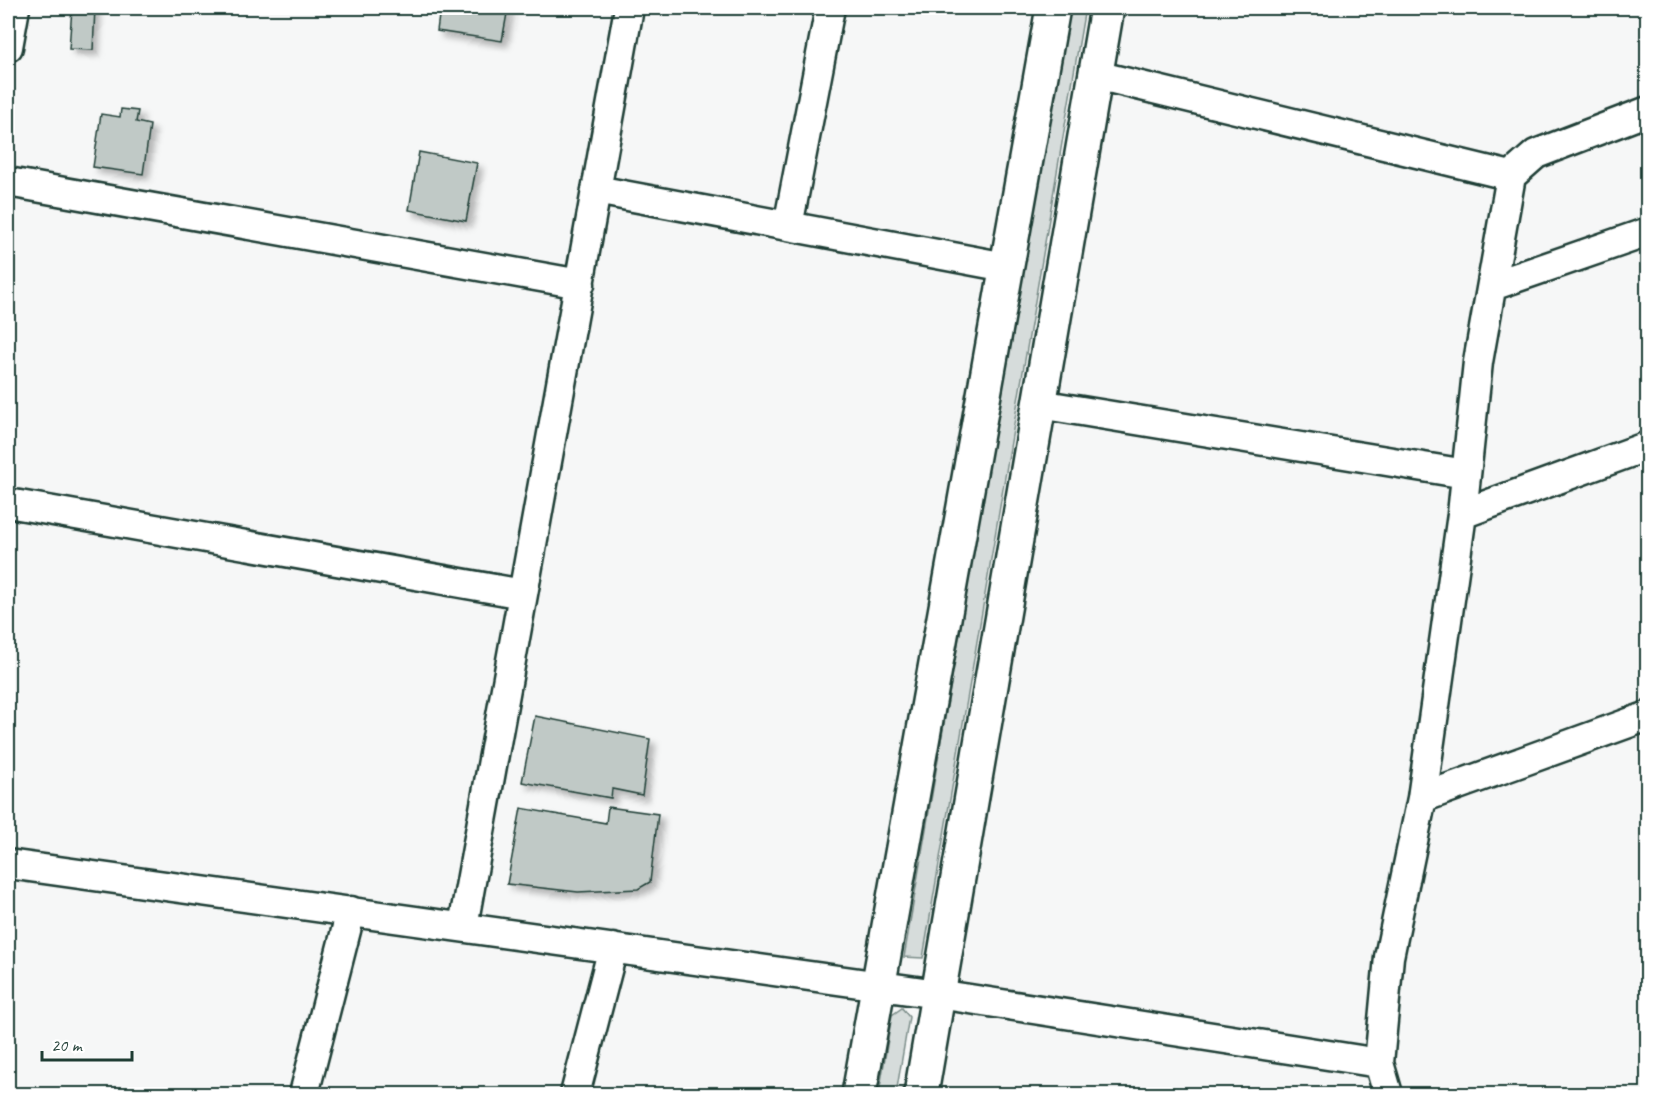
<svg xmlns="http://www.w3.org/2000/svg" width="1655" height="1102" viewBox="0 0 1655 1102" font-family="Caveat,sans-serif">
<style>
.green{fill:#d6dcdb;stroke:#7a8c88;stroke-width:1.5}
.building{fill:#c0c9c6;stroke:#1f3d34;stroke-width:1.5;filter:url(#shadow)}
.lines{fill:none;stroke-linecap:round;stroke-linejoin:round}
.minor-casing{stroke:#1f3d34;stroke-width:33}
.secondary-casing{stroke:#1f3d34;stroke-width:38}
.minor{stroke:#fff;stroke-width:28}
.secondary{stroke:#fff;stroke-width:33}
</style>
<defs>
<filter id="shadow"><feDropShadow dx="5.5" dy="5.5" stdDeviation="3" flood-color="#0004"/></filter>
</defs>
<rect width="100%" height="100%" fill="#f6f7f7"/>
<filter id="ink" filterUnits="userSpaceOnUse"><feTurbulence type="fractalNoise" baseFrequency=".0167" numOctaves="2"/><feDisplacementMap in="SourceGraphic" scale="12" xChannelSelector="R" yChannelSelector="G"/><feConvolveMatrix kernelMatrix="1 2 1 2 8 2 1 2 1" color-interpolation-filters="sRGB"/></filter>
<g filter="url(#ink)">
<!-- green -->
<path class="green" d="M1067 8H1085L923 958 904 957Z
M902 1008 909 1017 896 1094H879L892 1015Z"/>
<!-- building -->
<path class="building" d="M72 8H95L93 50 69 49Z
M440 8H508L502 41 437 31Z
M121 109 138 111 136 122 150 125 143 174 93 167 101 114 120 117Z
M419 152 477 163 466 221 409 210Z
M535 716 650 739 642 795 612 789 611 798 522 782Z
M608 807 658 814 650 882 638 889 578 892 507 884 521 808 606 823Z"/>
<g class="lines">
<defs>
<path id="minor" d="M8 47 15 8
M1096 75 1511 176
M8 182 580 284
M596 190 1006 267
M788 226 830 8
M1492 286 1648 232
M1039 404 1466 474
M8 503 523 594
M1462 514 1648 446
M1422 798 1462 514 1478 362 1511 176 1536 154 1648 111
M8 864 938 994 1379 1063 1388 1094
M463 926 629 8
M1379 1063 1389 957 1422 798 1648 716
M304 1094 351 911
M575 1094 613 948"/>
<path id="secondary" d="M859 1094 1053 8
M921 1094 1107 8"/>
</defs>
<!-- minor casing -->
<use href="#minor" class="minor-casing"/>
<!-- secondary casing -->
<use href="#secondary" class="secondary-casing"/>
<!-- minor -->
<use href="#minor" class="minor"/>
<!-- secondary -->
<use href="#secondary" class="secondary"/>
</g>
</g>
<!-- margin -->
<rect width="1655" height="1102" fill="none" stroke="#fff" stroke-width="30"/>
<rect x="15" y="15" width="1625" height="1072" fill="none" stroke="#1f3d34" stroke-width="2" filter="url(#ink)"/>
<!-- scale -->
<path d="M42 1051v9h90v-9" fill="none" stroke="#1f3d34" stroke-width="3"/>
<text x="51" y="1051" font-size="18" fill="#1f3d34" stroke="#ffffff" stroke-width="4.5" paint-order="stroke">20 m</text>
</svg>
